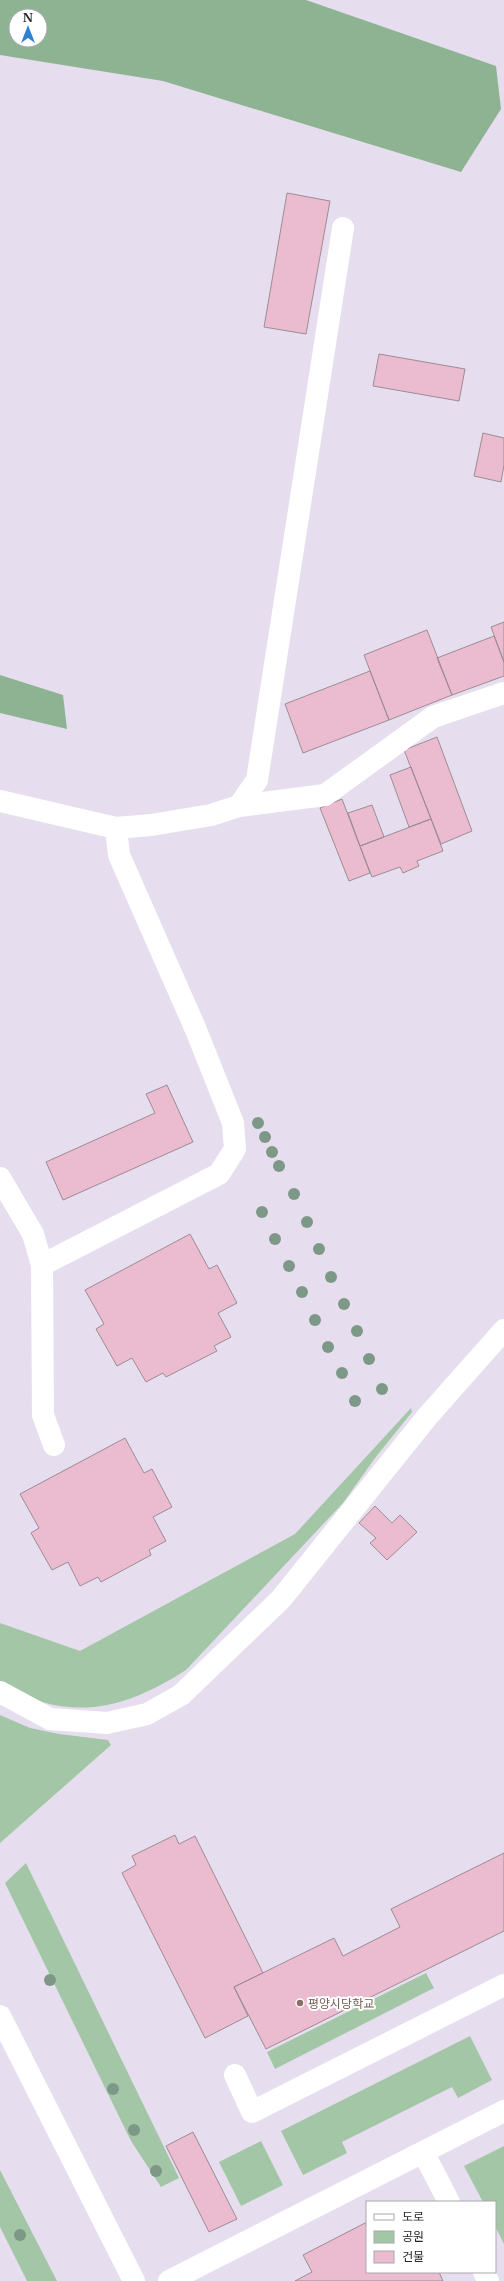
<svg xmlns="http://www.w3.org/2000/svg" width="504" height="2281" viewBox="0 0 504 2281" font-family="'Libre Baskerville','Noto Sans KR',serif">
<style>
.green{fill:#a2c6a6}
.forest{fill:#8eb392;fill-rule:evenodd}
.building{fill:#ebbbd0;stroke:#9d8c93}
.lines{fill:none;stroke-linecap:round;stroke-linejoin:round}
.minor{stroke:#fff;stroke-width:22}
.tree{fill:#7e9888}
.education-dot{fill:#8d6e63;stroke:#fff;stroke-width:1.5}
.labels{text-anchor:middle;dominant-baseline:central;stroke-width:4;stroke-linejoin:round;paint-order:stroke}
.education-label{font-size:12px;fill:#785e54;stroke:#fff;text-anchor:start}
</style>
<rect width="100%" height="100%" fill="#e6deef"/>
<!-- green -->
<path class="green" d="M411 1408 412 1412 375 1458 343 1503 186 1670C122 1711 70 1722 0 1685V1623L80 1651 295 1534Z
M0 1715 30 1728 59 1734 108 1740 111 1745 0 1843Z
M26 1863 179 2178 161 2187 131 2141 5 1883Z
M426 1973 434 1988 275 2069 267 2052Z
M470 2036 492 2080 458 2098 452 2087 342 2142 347 2153 303 2175 281 2131Z
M261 2141 283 2185 241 2206 219 2162Z
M504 2146V2244L495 2226V2202H483L464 2166Z
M0 2170 57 2281H27L0 2227Z"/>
<!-- forest -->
<path class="forest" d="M0 0H306L496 66 501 109 461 172 163 81 0 55ZM16 16H40V40H16Z
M0 675 63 695 67 729 0 713Z"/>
<!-- building -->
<path class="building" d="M287 193 330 201 306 334 264 327Z
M379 354 465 369 459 401 373 386Z
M483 433 504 438V465L501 482 474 476Z
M504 622V662L491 627Z
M427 630 452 695 389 720 364 655Z
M494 636 504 662V676L452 695 437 658Z
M370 671 389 720 303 753 285 704Z
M437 737 472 831 441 844 404 750Z
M411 767 431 819 409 827 390 775Z
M342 799 370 873 349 881 320 808Z
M372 805 384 837 360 846 348 813Z
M431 819 443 851 417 861 419 866 403 873 400 867 372 877 360 846Z
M167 1085 193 1142 63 1200 46 1162 155 1113 146 1094Z
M190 1234 209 1269 217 1265 237 1303 218 1313 231 1337 214 1346 217 1351 166 1377 163 1373 146 1382 132 1358 117 1366 96 1329 104 1324 85 1290Z
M125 1438 144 1473 152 1469 172 1507 153 1517 166 1541 149 1550 151 1555 101 1582 98 1577 80 1586 68 1562 52 1570 31 1533 39 1528 20 1494Z
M375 1506 392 1523 400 1515 417 1532 387 1560 370 1543 376 1538 359 1523Z
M175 1835 179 1844 195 1836 263 1973 234 1987 248 2016 205 2038 122 1873 136 1865 132 1856Z
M504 1853V1931L266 2049 234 1987 334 1938 343 1956 400 1927 391 1909Z
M193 2132 237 2219 209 2232 166 2146Z
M367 2222V2272H439L443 2281H295L312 2272 303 2255Z"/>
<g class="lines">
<!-- minor -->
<path class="minor" d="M0 801 116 828 151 825 211 815 239 806 257 780 343 228
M239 806 325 795 433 717 504 693
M0 1178 33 1234 42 1265 43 1415 54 1445
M42 1265 219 1174 235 1149 233 1123 196 1030 119 855 116 828
M0 1692 50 1719 107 1723 147 1714 181 1695 281 1599 427 1417 504 1330
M0 2016 134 2281
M235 2075 252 2112 504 1985
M423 2152 449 2202
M484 2272 488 2281
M169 2281 504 2111"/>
</g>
<!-- trees -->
<g class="tree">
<circle cx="258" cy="1123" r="6"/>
<circle cx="265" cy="1137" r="6"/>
<circle cx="272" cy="1152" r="6"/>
<circle cx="279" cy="1166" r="6"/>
<circle cx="294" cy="1194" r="6"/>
<circle cx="262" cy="1212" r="6"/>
<circle cx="307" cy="1222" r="6"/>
<circle cx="275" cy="1239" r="6"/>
<circle cx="319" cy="1249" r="6"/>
<circle cx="289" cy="1266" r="6"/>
<circle cx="331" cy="1277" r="6"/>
<circle cx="302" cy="1292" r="6"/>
<circle cx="344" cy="1304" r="6"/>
<circle cx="315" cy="1320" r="6"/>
<circle cx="357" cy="1331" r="6"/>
<circle cx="328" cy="1347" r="6"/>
<circle cx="369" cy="1359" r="6"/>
<circle cx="342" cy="1373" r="6"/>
<circle cx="382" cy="1389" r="6"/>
<circle cx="355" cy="1401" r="6"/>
<circle cx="50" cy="1980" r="6"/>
<circle cx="113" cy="2089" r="6"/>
<circle cx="134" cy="2130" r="6"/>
<circle cx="156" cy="2171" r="6"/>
<circle cx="20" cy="2235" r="6"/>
</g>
<!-- markers -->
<circle class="education-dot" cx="300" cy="2003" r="4"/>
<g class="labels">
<!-- education labels -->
<g class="education-label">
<text x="308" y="2003">평양시당학교</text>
</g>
</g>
<!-- legend -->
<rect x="366" y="2201" width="130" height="72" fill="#ffffff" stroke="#a9a8aa"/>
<rect x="374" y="2214" width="20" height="6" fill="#ffffff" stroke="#a9a8aa"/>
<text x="402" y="2221" font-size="12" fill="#28252b">도로</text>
<rect x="374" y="2231" width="20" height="12" fill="#a2c6a6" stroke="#a9a8aa"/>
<text x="402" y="2241" font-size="12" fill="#28252b">공원</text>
<rect x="374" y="2251" width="20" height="12" fill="#ebbbd0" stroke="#a9a8aa"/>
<text x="402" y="2261" font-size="12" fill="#28252b">건물</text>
<!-- north arrow -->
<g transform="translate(28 28)"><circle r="19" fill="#ffffff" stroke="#a9a8aa"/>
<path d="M0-3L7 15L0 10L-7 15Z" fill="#3181d1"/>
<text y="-6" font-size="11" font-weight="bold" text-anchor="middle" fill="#28252b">N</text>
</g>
</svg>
